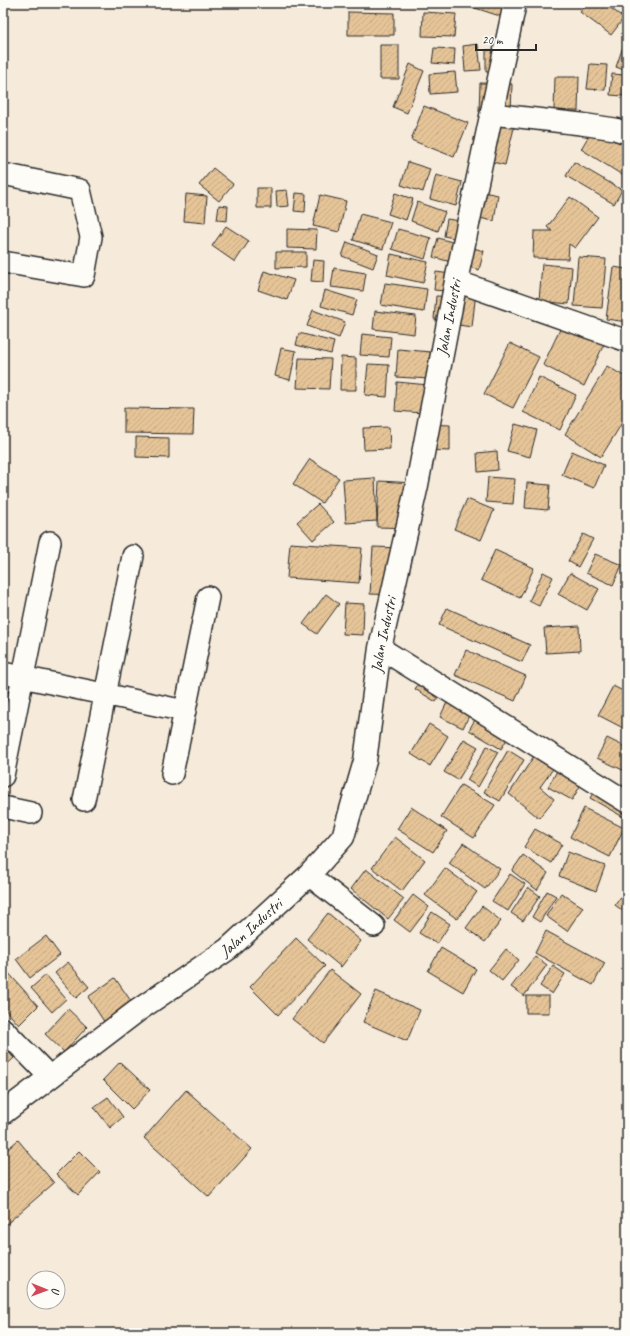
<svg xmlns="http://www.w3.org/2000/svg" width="630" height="1336" viewBox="0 0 630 1336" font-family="Caveat,sans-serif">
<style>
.building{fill:url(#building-hatch);stroke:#2b2b2b}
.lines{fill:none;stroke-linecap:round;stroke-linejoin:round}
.street-casing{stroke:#2b2b2b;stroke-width:24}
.primary-casing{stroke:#2b2b2b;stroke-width:25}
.street{stroke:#fdfcf7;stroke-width:21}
.primary{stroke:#fdfcf7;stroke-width:22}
.labels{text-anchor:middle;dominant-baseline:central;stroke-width:3.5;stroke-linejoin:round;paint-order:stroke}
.street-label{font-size:16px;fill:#2b2b2b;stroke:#fdfcf7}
</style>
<defs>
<pattern id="building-hatch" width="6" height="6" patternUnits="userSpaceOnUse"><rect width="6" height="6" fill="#e6c498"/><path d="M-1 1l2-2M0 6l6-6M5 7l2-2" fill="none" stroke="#c5a983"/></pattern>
</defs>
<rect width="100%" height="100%" fill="#f6ebda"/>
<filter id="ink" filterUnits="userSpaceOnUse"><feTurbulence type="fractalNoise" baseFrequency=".025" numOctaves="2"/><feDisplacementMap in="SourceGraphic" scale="8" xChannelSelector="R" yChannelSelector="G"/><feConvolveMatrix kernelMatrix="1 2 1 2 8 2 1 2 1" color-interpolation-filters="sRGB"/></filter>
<g filter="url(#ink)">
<!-- building -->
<path class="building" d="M466 3H517L512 20 466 5Z
M587 3H604L624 18 611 35 580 12Z
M617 3H627V12L616 6Z
M348 12 394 13V35H348Z
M423 12 456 14 454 37 422 36Z
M627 35V71L616 67Z
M478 44 481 70 465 71 463 46Z
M380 45H399V79H380Z
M434 48 455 49 454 65 432 63Z
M486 50H511L510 72H486Z
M410 64 424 71 407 113 393 107Z
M590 64 607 65 605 90 587 89Z
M455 72 457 92 430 94 429 74Z
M612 74 625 75 623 96 610 95Z
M555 77H579L578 111H554Z
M480 83 512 84 511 113 479 112Z
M424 106 468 123 454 157 411 140Z
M480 120 514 128 505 165 471 157Z
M595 125 627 145V178L581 149Z
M408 162 430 169 423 192 401 185Z
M574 162 622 190 614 204 566 176Z
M213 168 233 184 219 201 199 185Z
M436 175 462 182 456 206 430 199Z
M257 188H271V208H257Z
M469 189 498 195 494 221 464 215Z
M287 190 289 206 277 207 276 191Z
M296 193 306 194 305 212 294 211Z
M395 193 413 199 406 220 388 214Z
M186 194 207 196 205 223 184 221Z
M320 195 346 201 339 232 313 226Z
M570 197 598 217 575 248 569 244 568 259 533 258 534 231H552L547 227Z
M417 202 445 212 438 231 411 221Z
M219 205 228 206 227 221 217 220Z
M360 214 391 222 383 249 353 240Z
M447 219 466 222 463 240 444 236Z
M226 226 249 241 235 262 212 246Z
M287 229 317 230 316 249 287 248Z
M398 229 431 238 425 259 392 249Z
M438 238 484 251 479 270 433 257Z
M347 242 378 254 373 268 342 256Z
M276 252H306V267L276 268Z
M391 254 428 262 423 283 387 275Z
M578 257 606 259 602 308 574 306Z
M313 260 324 261 323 282 311 281Z
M542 264 572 267 569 304 539 301Z
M613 267 627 269V322L606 319Z
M334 268 366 273 363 291 331 287Z
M264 271 294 280 287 300 258 290Z
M436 272 458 275 456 292 434 290Z
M385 283 427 289 424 312 381 305Z
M325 290 357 300 352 315 321 306Z
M462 290 476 292 472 327 458 325Z
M436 296 456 297 454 321 434 319Z
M313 310 345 322 339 338 307 326Z
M375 311 416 316 414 334 373 329Z
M565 319 606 340 584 386 543 365Z
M299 333 334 342 331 354 296 345Z
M362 334 391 337 389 357 360 355Z
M510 343 539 357 513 408 484 394Z
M281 348 296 351 290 380 275 376Z
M398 349 431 352 430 379 396 377Z
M341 357 356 358V390H340Z
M299 358 331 359 329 389 297 388Z
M368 364 389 365 387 397 365 395Z
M607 366 627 378V415L601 457 565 434Z
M539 377 576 395 560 430 523 412Z
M397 382 439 386 437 414 395 411Z
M124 408 194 409 193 434 124 433Z
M422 424 450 425V451L421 450Z
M515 424 537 430 530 457 507 451Z
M389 427 390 449 364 450 363 428Z
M136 437 169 438V458L136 457Z
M497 451 498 470 478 472 477 453Z
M572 451 604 465 594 488 562 475Z
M310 459 339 478 322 503 293 484Z
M488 477 515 479 513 504 486 502Z
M375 478 377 521 346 523 343 480Z
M379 481 415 483 413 528 377 527Z
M527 483 550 485 548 510 525 508Z
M467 499 494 510 481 540 454 529Z
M318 504 334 522 313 540 297 522Z
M583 534 593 539 578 567 568 561Z
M290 543 362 548 359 583 287 578Z
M373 547 402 548 399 595 370 594Z
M495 550 534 568 520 598 481 580Z
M595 554 622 565 613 585 586 573Z
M543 572 553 577 539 606 529 601Z
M570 573 599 589 587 610 558 594Z
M326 594 339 604 317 634 303 624Z
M345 603 364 604 363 635 343 634Z
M447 608 530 645 522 662 439 625Z
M579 626 580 651 546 653 544 628Z
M466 650 526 676 515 701 455 675Z
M424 675 444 688 436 702 415 689Z
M613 686 627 693V721L623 728 598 715Z
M451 694 474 705 463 728 440 717Z
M482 707 515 726 501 749 469 730Z
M429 724 448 736 430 766 411 754Z
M607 738 627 748V772L597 758Z
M464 739 478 747 458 780 444 772Z
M487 746 498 752 478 787 467 780Z
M508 750 524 760 500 801 484 792Z
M536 753 555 766 540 787 554 799 539 818 509 794Z
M562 762 586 776 572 800 548 787Z
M600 782 627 797V815L625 818 590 798Z
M461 785 495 805 474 838 441 817Z
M411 807 447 831 433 852 397 829Z
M584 808 624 828 610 857 570 837Z
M535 829 562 844 551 863 524 847Z
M395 837 425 860 402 891 372 868Z
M463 843 500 869 485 889 449 863Z
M568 852 605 866 596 891 559 876Z
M523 855 548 873 537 890 512 871Z
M627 856V867L622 863Z
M445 868 477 892 457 919 425 895Z
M366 869 404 899 388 919 351 889Z
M510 874 525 884 508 911 492 901Z
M528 887 540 896 523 921 511 913Z
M627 888V914L615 905Z
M547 891 556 896 540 922 532 917Z
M561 893 583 907 567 931 546 916Z
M413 895 429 907 410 932 394 920Z
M482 906 501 921 485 942 466 928Z
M432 912 450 924 437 944 419 933Z
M328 913 361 941 341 967 307 939Z
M546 931 605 963 593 985 535 953Z
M46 936 60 955 30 978 16 959Z
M296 938 325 966 278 1015 250 987Z
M441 948 476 969 463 992 428 971Z
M506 949 519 960 502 981 489 970Z
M535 956 547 965 524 996 511 987Z
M68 962 89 987 76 998 55 973Z
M553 966 565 974 552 994 540 986Z
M6 970 38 1006 19 1025 3 1007V972Z
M330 970 361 994 323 1043 292 1019Z
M46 975 66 999 52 1012 31 988Z
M115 978 133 1004 105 1023 88 997Z
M376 991 420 1010 407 1041 363 1022Z
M526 996H549V1013H526Z
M68 1009 87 1027 64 1052 45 1034Z
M3 1046 14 1058 3 1068Z
M120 1062 150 1090 132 1109 103 1080Z
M186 1090 252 1149 209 1197 144 1138Z
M108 1097 123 1117 110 1128 94 1107Z
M18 1140 54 1183 3 1227V1153Z
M79 1151 100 1172 78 1195 56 1174Z"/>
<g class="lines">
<defs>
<path id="street" d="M492 114 581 124 615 129 627 133
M3 174 80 190 91 237 84 276 3 262
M456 281 627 341
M380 648 627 802
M3 673 185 711
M172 774 208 597
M3 776 50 542
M84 800 133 556
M3 807 31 813
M309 875 374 926
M3 1029 50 1077"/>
<g id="primary">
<path id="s1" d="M3 1113 137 1011 228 949 309 875 343 837 365 761 380 648 417 485 456 281 515 3"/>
</g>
</defs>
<!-- street casing -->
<use href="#street" class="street-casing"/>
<!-- primary casing -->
<use href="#primary" class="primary-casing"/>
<!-- street -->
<use href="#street" class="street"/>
<!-- primary -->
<use href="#primary" class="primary"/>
</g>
</g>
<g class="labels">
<!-- street labels -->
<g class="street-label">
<text stroke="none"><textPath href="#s1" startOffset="970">Jalan Industri</textPath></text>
<text stroke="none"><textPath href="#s1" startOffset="646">Jalan Industri</textPath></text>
<text stroke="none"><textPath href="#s1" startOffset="310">Jalan Industri</textPath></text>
</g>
</g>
<!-- margin -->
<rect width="630" height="1336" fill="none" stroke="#fdfcf7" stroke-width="16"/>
<rect x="8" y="8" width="614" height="1320" fill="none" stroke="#2b2b2b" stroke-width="1.5" filter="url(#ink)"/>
<!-- north arrow -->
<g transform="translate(46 1290) rotate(91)"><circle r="19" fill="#fdfcf7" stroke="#a9a8a5"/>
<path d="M0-3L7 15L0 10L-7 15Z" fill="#d1495b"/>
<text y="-6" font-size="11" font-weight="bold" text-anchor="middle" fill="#2b2b2b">U</text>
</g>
<!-- scale -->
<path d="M476 44v6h60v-6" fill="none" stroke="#2b2b2b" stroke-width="2"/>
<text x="482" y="44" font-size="12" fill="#2b2b2b" stroke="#fdfcf7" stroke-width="3" paint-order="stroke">20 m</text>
</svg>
